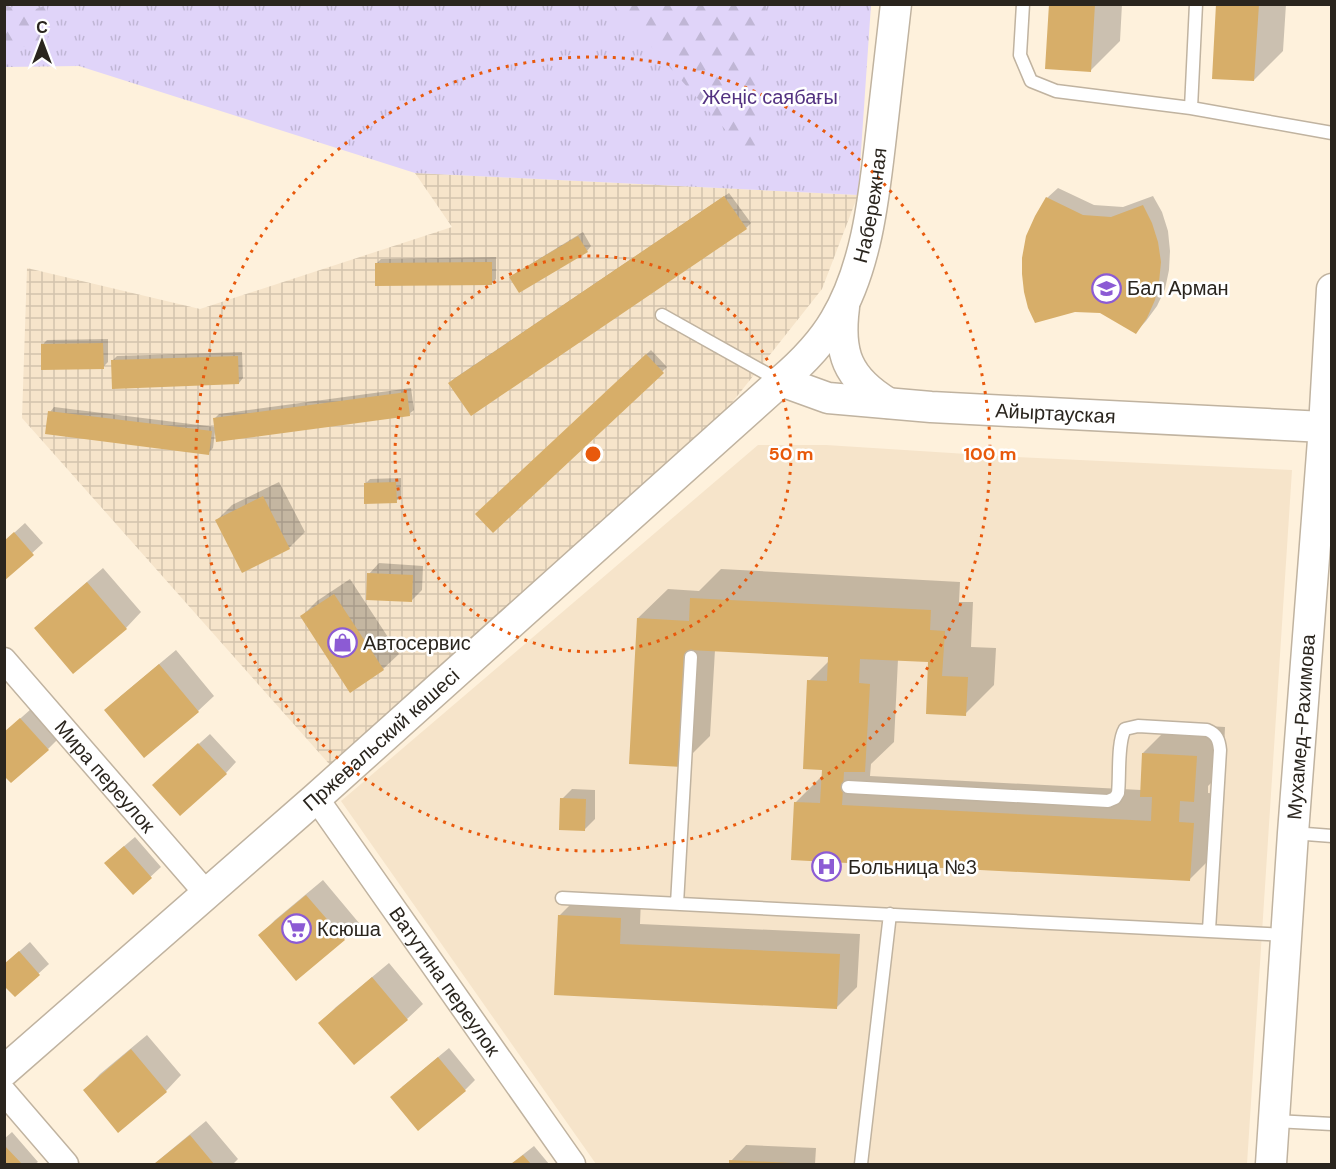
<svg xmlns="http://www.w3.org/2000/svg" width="1336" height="1169" viewBox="0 0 1336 1169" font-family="'DM Sans',sans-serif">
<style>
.built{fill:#f6e4ca}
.industrial{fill:url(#industrial-grid)}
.grass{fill:url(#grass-tufts)}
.forest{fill:url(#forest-firs)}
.shadow{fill:#0003}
.building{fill:#d7ae69}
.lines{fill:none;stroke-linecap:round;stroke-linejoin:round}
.service-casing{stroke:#c0b3a0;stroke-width:15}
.minor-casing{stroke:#c0b3a0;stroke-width:27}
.tertiary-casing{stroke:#c0b3a0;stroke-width:33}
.service{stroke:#fff;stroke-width:12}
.minor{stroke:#fff;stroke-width:24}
.tertiary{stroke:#fff;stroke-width:30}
.ring{fill:none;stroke:#e8590c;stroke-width:3;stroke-dasharray:3 6}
.labels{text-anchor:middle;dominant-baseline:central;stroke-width:5;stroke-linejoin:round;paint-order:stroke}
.park-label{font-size:20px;fill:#533281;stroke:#fff}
.street-label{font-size:20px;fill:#2a251e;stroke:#fff}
.poi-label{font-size:20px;fill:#2a251e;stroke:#fff;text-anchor:start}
.centre{fill:#e8590c;stroke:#fff;stroke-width:3}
.ring-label{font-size:18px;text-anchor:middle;font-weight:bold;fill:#e8590c;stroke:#fff;stroke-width:5;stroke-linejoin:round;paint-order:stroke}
</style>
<defs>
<pattern id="industrial-grid" width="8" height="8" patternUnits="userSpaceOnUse" patternTransform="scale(1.5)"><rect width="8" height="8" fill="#f6e4ca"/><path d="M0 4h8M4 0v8" fill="none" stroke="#d3c3ad"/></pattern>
<pattern id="grass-tufts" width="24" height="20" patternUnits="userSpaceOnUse" patternTransform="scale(1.5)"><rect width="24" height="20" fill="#e0d4f9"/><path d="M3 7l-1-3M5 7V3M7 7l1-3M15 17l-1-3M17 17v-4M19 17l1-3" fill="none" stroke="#c0b6d5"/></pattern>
<pattern id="forest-firs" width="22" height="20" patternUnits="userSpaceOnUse" patternTransform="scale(1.5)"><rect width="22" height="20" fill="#e0d4f9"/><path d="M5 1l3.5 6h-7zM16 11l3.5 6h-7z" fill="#c0b6d5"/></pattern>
</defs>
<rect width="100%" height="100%" fill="#fef1dc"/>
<!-- built -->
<path class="built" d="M758 445H826L1014 457 1292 470 1247 1164H596L341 801Z"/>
<!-- industrial -->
<path class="industrial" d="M415 173 858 195 822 289 723 414 330 765 22 418 27 268 200 309 452 227Z"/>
<!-- grass -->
<path class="grass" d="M4 5H871L858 195 415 173 79 66 5 67Z"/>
<!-- forest -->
<path class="forest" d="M5 5C21 12 30 12 47 5L48 48 5 46Z
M614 5H766L757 165Z"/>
<!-- shadow -->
<path class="shadow" d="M1050 4H1122L1120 41 1091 70Z
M1217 4H1286L1283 51 1254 80Z
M1058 188 1094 205 1123 207 1153 196 1162 212 1168 231 1170 251 1169 270 1165 289 1157 306 1146 321 1136 332 1047 198Z
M729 193 751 223 746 228 450 383 455 378Z
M583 232 591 246 587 251 511 277 516 273Z
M496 257V279L491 284 376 264 381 259Z
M108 339V362L103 367 42 345 47 340Z
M651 350 667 367 493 531 477 514Z
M242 352 243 378 239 383 112 361 117 356Z
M411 388 414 410 409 414 215 432 213 448 208 453 50 412 54 407 215 427 214 419 219 414Z
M401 478V497L396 501 365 484 370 479Z
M279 482 305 532 289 548 217 520 232 505Z
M25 523 43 543 4 579V542Z
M379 563 423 566 422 590 412 600 369 574Z
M103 568 141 612 126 628H36L51 613Z
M721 569 960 582 959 602H973L971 647 996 648 994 685 965 714 930 661 898 659 894 742 871 764 870 776 1141 790 1143 753 1172 724 1225 727 1223 771 1208 786V793L1222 794 1219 850 1190 879 795 803 823 775 809 681 830 660V656L715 650 710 736 681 765 638 618 668 589 699 591Z
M350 579 399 654 383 669 301 617 317 601Z
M176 650 214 696 198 711 106 710 122 695Z
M31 709 58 739 48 749 4 733Z
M210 734 236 762 226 773 164 775Z
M572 789 595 790V819L584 830 562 799Z
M135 837 161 867 133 893 116 853Z
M323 880 359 923 344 939 260 936 275 920Z
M580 895 641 898 640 924 860 934 857 987 837 1007 556 994 559 916Z
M30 942 49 964 15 995 4 965Z
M389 963 423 1004 407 1019 320 1023 336 1007Z
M147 1035 181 1075 166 1091 85 1090 100 1074Z
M449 1048 475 1080 465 1090 402 1087Z
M206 1121 238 1159 233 1164H154Z
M12 1132 38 1162 35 1164H4V1139Z
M746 1145 816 1148 815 1164H730L731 1161Z
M534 1146 549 1164H511Z"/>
<!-- building -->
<path class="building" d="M1049 4H1095L1091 72 1045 69Z
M1216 4H1259L1254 81 1212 79Z
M724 196 747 229 471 416 448 383Z
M1046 197 1083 215 1111 217 1143 205 1152 223 1158 242 1161 262 1159 282 1155 300 1147 318 1136 334 1100 313 1075 312 1035 323 1028 308 1024 292 1022 274V258L1026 236 1035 216Z
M578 236 588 252 519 293 509 277Z
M492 262V285L375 286V263Z
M103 343 104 369 41 370V344Z
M646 354 664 373 493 533 475 514Z
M238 356 239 384 112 389 111 360Z
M407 392 410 416 216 442 213 418Z
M48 411 212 431 209 455 45 434Z
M396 482 397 503 364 504V483Z
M263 496 290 549 242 573 215 520Z
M14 532 34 555 4 581V541Z
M367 573 413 575 412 602 366 600Z
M87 582 127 629 73 674 34 628Z
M334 594 384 670 350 693 300 616Z
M690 598 931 610 930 630 945 631 942 676 968 677 966 716 926 714 928 662 860 659 859 683 870 684 865 772H844L842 805 1151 821 1152 797H1140L1142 753 1197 756 1194 802 1180 801 1179 822 1194 823 1190 881 791 860 794 802 820 803 822 770 803 769 807 680 827 681 828 657 688 650 682 767 629 764 637 618 689 621Z
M159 664 199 712 144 758 104 710Z
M20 718 49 750 11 783 4 776V732Z
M198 743 227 774 180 816 152 785Z
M560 798 586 799 585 831 559 830Z
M124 846 152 878 133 895 104 863Z
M306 895 345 940 296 981 258 935Z
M558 915 621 918 620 944 840 954 837 1009 554 995Z
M19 951 40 975 15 997 4 986V964Z
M372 977 408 1020 354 1065 318 1023Z
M131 1049 167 1092 118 1133 83 1090Z
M438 1057 466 1091 418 1131 390 1097Z
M190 1135 214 1164H154Z
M4 1145 22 1164H4Z
M523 1155 531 1164H511Z
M729 1160 791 1163V1164H729Z"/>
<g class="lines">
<defs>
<path id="service" d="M1023 4 1020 55 1031 81 1056 91 1191 108 1332 133
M1191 108 1196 4
M662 315 780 381
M848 787 1108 801 1115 798 1118 793C1120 776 1117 742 1125 729L1138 726 1207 730C1217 734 1219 740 1220 750L1209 930
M1293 833 1332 836
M562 898 1285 935
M677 904 691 657
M1275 1121 1332 1124
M861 1164 890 914"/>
<g id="minor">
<path id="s1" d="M4 660 207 894"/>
<path id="s2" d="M316 798 573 1164"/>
<path d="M4 1092 66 1164"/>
</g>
<g id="tertiary">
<path d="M844 307C838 353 847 378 888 403"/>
<path id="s3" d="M781 381 828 398 931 407 1324 427"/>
<path id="s4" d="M4 1071 316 798 781 381C802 363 821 344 835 320 867 267 874 196 881 136 886 92 891 48 896 4"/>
<path id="s5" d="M1271 1164 1293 833 1324 427 1332 289"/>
</g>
</defs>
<!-- service casing -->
<use href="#service" class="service-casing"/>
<!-- minor casing -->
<use href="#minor" class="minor-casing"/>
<!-- tertiary casing -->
<use href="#tertiary" class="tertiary-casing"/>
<!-- service -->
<use href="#service" class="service"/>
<!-- minor -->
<use href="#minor" class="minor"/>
<!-- tertiary -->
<use href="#tertiary" class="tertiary"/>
</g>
<!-- distance rings -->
<g class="ring">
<circle cx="593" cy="454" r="198"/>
<circle cx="593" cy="454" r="397"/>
</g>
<!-- icons -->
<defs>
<symbol id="school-ring" viewBox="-11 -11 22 22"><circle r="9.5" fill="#fff" stroke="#8c5bd4" stroke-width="1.5"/><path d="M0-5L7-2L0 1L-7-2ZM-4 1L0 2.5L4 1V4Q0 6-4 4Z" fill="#8c5bd4"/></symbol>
<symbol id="shop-ring" viewBox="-11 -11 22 22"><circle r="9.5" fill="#fff" stroke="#8c5bd4" stroke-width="1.5"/><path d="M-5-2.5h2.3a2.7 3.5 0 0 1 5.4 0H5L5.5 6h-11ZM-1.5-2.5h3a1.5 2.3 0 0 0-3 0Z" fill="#8c5bd4"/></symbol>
<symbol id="hospital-ring" viewBox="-11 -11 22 22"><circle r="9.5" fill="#fff" stroke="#8c5bd4" stroke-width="1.5"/><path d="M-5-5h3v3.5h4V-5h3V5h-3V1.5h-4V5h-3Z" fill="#8c5bd4"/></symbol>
<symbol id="supermarket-ring" viewBox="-11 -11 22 22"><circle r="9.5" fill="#fff" stroke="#8c5bd4" stroke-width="1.5"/><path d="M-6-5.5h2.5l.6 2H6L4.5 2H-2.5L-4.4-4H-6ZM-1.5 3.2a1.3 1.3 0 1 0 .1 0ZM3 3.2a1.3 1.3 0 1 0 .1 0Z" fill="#8c5bd4"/></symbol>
</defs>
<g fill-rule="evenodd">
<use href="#school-ring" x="1090" y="272" width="33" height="33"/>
<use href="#shop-ring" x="326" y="626" width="33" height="33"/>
<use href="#hospital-ring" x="810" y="850" width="33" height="33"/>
<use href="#supermarket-ring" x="280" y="912" width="33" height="33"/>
</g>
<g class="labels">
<!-- park labels -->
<g class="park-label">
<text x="770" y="97">Жеңіс саябағы</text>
</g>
<!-- street labels -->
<g class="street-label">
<text stroke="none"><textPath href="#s4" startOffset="1242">Набережная</textPath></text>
<text stroke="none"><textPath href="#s3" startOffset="278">Айыртауская</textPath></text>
<text stroke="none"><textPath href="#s5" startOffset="438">Мухамед-Рахимова</textPath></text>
<text stroke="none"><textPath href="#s4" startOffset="502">Пржевальский көшесі</textPath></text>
<text stroke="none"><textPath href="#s1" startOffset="154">Мира переулок</textPath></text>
<text stroke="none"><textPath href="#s2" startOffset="224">Ватутина переулок</textPath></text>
</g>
<!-- poi labels -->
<g class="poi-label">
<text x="1127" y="288">Бал Арман</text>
<text x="363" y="643">Автосервис</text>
<text x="848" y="867">Больница №3</text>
<text x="317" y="929">Ксюша</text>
</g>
</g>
<circle cx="593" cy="454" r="9" class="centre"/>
<g class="ring-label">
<text x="791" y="460">50 m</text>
<text x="990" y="460">100 m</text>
</g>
<!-- border -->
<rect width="1336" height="1169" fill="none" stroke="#2a251e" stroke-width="12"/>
<!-- north arrow -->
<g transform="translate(42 42)" stroke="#ffffff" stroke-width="4.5" paint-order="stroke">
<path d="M0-4.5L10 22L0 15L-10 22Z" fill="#2a251e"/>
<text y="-9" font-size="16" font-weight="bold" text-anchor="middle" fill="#2a251e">С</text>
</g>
</svg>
